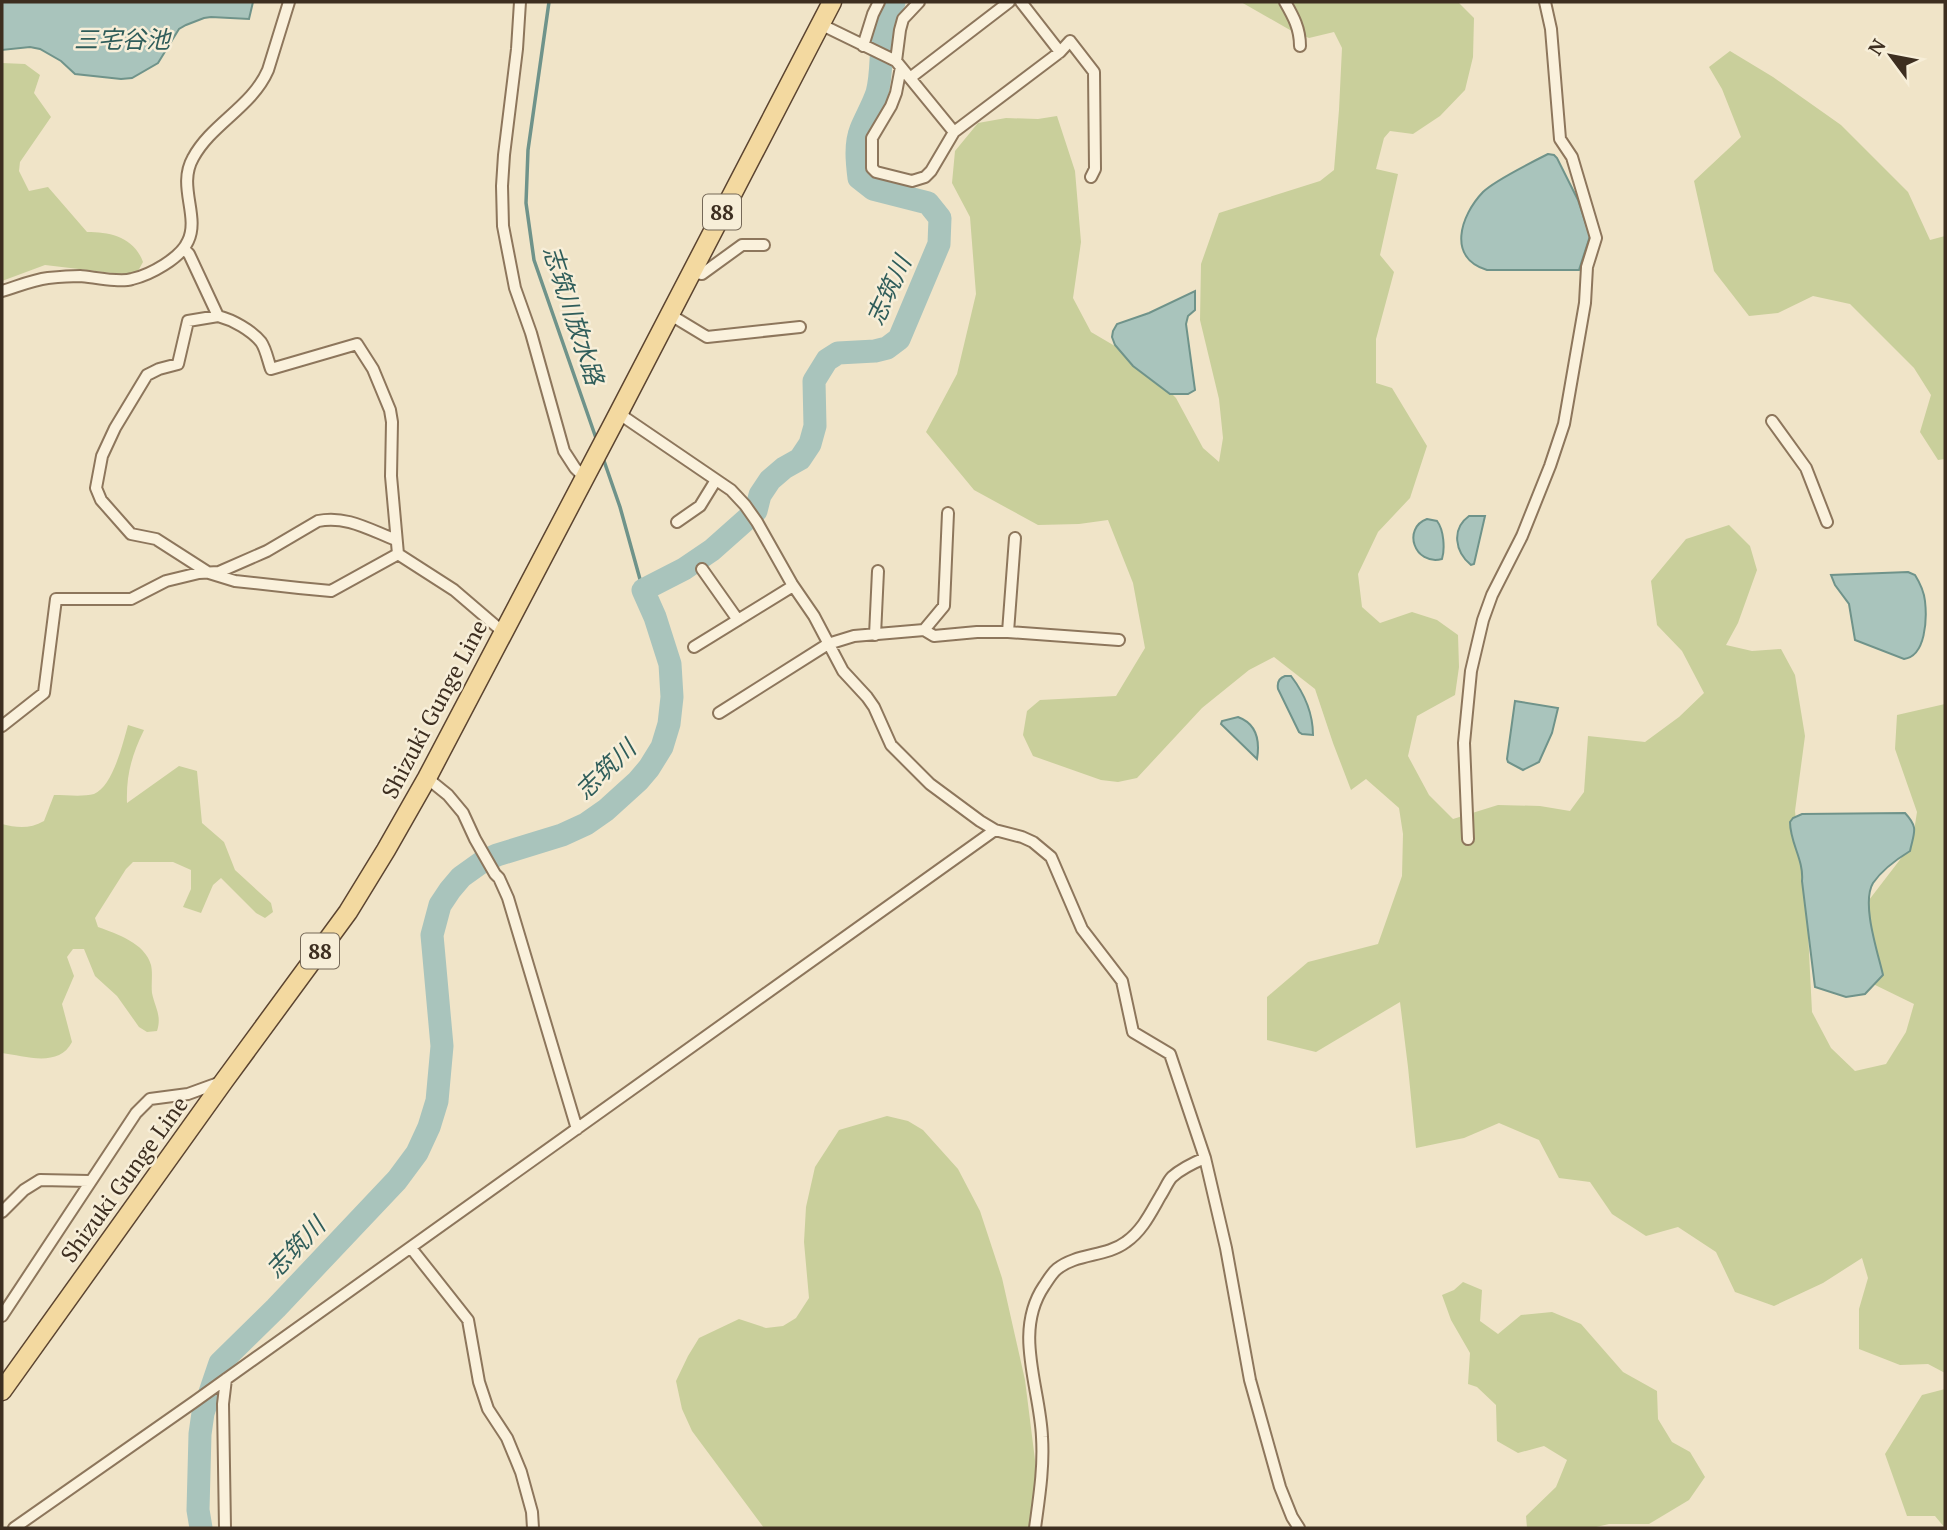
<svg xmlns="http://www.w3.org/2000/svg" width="1947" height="1530" viewBox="0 0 1947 1530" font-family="'PT Serif','Noto Sans JP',serif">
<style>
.green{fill:#c9cf9b}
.water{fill:#a9c4bc;stroke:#6f938a;stroke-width:2}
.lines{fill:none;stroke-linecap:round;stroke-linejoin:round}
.stream{stroke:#6f938a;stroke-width:3.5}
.river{stroke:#a9c4bc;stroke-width:23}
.minor-casing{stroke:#8d765c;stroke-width:14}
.primary-casing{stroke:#5b4430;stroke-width:21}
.minor{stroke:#faf1dc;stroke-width:10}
.primary{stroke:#f3d9a0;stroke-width:18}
.labels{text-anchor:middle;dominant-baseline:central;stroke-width:5;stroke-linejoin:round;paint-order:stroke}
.shield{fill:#f7eed8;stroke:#756857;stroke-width:2}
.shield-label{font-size:21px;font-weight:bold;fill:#3d2e20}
.street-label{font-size:23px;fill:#3d2e20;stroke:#f7eed8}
.water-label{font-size:24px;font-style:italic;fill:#2f5d5a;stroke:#f7eed8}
</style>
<rect width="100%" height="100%" fill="#f0e4c8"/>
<!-- green -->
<path class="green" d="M1241 2H1458L1474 18 1473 57 1465 90 1440 116 1413 134 1390 131 1384 138 1376 169 1398 174 1380 255 1394 272 1376 339V383L1392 388 1427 446 1410 498 1378 532 1358 574 1362 607 1380 623 1412 612 1437 620 1458 635 1459 667 1455 695 1417 716 1408 756 1429 795 1453 819 1498 805 1540 806 1570 811 1584 792 1588 736 1645 742 1679 717 1704 693 1682 651 1657 625 1651 581 1686 539 1729 525 1750 546 1757 570 1738 623 1726 645 1752 651 1781 649 1795 675 1805 736 1795 811 1808 932 1812 1012 1831 1048 1855 1071 1886 1064 1906 1032 1914 1004 1871 983 1868 949 1869 900 1912 844 1917 812 1895 749 1897 715 1945 704V1373L1928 1364 1900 1365 1859 1349V1309L1868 1278 1862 1258 1823 1283 1774 1306 1735 1292 1716 1252 1678 1227 1646 1236 1612 1214 1590 1182 1559 1178 1539 1140 1499 1123 1464 1138 1416 1148 1408 1067 1400 1002 1316 1052 1267 1040V997L1308 962 1378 944 1402 876 1403 834 1399 808 1366 779 1351 790 1333 743 1315 689 1274 657 1249 670 1202 708 1137 778 1118 782 1101 780 1033 756 1023 735 1027 711 1040 700 1116 696 1145 648 1133 583 1108 520 1079 524 1038 525 974 490 926 432 957 374 976 294 970 217 952 183 955 151 978 123 1006 118 1038 119 1057 116 1075 171 1081 242 1073 298 1091 332 1137 359 1176 398 1203 448 1219 462 1223 438 1219 399 1200 320 1201 264 1219 213 1320 181 1334 170 1339 110 1342 48 1334 32 1309 38 1290 30Z
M1730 51 1773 77 1841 125 1908 192 1930 240 1945 236V459L1938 460 1920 432 1931 395 1914 368 1850 304 1813 296 1778 313 1749 316 1714 271 1694 181 1741 137 1722 89 1709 67Z
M2 63 25 64 40 75 34 93 51 117 20 162 19 171 29 191 48 187 87 232C110 232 134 237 143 262L138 271 129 275 45 265 2 281Z
M128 725 144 730C132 755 126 774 127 803L179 766 197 771 202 823 224 842 235 870 271 903 273 912 265 918 256 913 221 878 213 885 201 913 183 907 191 889V870L173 862H133L126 869 95 918 98 927C117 934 145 943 151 965 153 974 151 984 152 993 155 1008 162 1015 157 1031L147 1032 139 1027 117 996 95 976 84 949H73L67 957 74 976 62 1004 72 1042C59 1068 25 1056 2 1053V824C17 828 30 829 44 821L54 795C66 795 83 797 94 794 113 786 123 743 128 725Z
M887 1116 908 1121 923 1130 958 1169 980 1211 1002 1278 1025 1380 1036 1468 1038 1510 1036 1528H764L692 1431 682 1409 676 1381 688 1356 699 1338 739 1319 766 1328 783 1326 796 1318 809 1298 804 1242 806 1207 815 1167 839 1130Z
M1463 1282 1482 1290 1480 1321 1498 1334 1521 1315 1552 1312 1581 1324 1623 1372 1657 1391 1658 1419 1672 1442 1690 1452 1705 1477 1689 1500 1649 1524H1609L1592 1528H1527L1526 1516 1556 1487 1567 1460 1544 1446 1518 1453 1497 1441 1496 1405 1477 1387 1468 1384 1470 1353 1451 1320 1442 1295 1454 1290Z
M1945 1389V1528L1935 1516H1907L1885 1454 1922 1395Z"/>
<!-- water -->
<path class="water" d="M2 2H253L249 19 211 17 204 18 186 25 179 29 158 63 132 78 121 79 75 74 61 61 40 49 30 47 2 50Z
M1548 154 1554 155 1557 158 1578 200 1590 236 1579 270H1487C1447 258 1460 216 1483 192 1494 181 1532 162 1548 154Z
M1195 291V310L1188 316 1186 324 1195 390 1188 394H1170L1133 366 1115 345 1112 337 1113 331 1117 324 1149 313Z
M1469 516H1485L1474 564 1471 565C1455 552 1451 529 1469 516Z
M1427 519 1437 521C1444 530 1445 549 1442 559 1414 566 1402 528 1427 519Z
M1908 572 1915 575C1920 583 1924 592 1925 601 1927 619 1926 656 1904 659L1855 640 1849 604 1835 585 1831 575Z
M1285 676H1291C1304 693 1313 713 1313 735L1302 734 1299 732 1278 689C1277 683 1279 678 1285 676Z
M1515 701 1558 708 1552 733 1539 762 1523 770 1508 762 1507 759Z
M1238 717C1257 724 1260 741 1257 759L1221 724 1222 721Z
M1905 813C1919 828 1914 832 1910 851 1897 859 1882 870 1873 883 1861 903 1878 953 1883 975L1865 994 1846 997 1815 987 1802 881C1804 860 1790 843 1790 822L1793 818 1802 814Z"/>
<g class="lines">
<!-- stream -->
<path class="stream" d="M549 2 528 150 526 203 534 260 597 441
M603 458 620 507 643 590"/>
<!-- river -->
<path class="river" d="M201 1528 198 1510 200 1434 203 1413 220 1363 276 1308 397 1180 417 1153 429 1127 437 1101 442 1046 432 935 440 905 450 890 461 877 482 862 497 855 562 835 586 824 606 810 638 781 649 768 662 747 669 724 672 697 670 664 655 617 643 590 684 569 712 550 756 511 760 495 770 480 784 468 800 459 810 444 815 426 814 381 827 360 838 353 875 351 887 348 899 339 939 244 940 218 928 203 873 189 859 178C857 162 855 144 861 129 866 117 873 105 877 93 885 64 876 28 894 2"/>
<defs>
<path id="minor" d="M520 2 517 49 504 155 502 186 503 226 515 288 531 333 564 451 575 468 584 477
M1285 2C1293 16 1300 28 1300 46
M820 24 896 61 954 132
M863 46 873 14 879 2
M1060 52 1070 41 1094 72 1095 169 1091 177
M896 61 900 30 903 19 919 2
M901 67 896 93 891 106 872 138V168L876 172 912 181 925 177 931 171 954 132 1060 52 1021 2
M910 78 1009 2
M184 249 189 254 218 316C233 320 251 330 261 342 266 349 268 361 271 369L357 344 373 369 390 410 392 422 391 476 398 554 454 590 503 632
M691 272 702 274 742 245H764
M2 291C16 287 32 280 48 278 58 277 69 276 80 276 93 277 120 283 132 279 150 275 181 258 188 241 200 216 177 186 193 158 211 124 252 107 268 70L289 2
M669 314 707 337 800 327
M218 316 188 321 178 364 159 369 147 375 115 428 102 456 96 488 101 500 131 534 156 539 209 573 235 581 299 588 331 591 398 554
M618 413 731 490 745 505 757 522 792 584 814 616 843 671 867 697 874 707 891 745 930 784 980 821 995 830 1022 837 1033 842 1051 857 1082 929 1122 981 1133 1032 1170 1054 1205 1158 1226 1248 1250 1380 1280 1487 1292 1517 1299 1528
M1772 421 1806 468 1827 522
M677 522 700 506 716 480
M702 569 738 620
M924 630 934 636 977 632H1008L1015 538
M1008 632 1119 640
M875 635 878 571
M694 647 793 586
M719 713 828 644 854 636 924 630 944 606 948 513
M2 726 44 693 56 599H131L166 581 199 573 219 572 267 551 318 521C346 515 370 530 396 540
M427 778 448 795 463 813 475 839 495 874 499 878 508 898 577 1129
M1468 839 1464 743 1471 671 1483 620 1492 595 1522 536 1550 466 1564 424 1585 303 1587 267 1596 238 1572 157 1560 139 1551 29 1545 2
M2 1212 24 1190 40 1180 89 1181
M411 1248 468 1320 479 1382 488 1409 507 1438 521 1472 532 1512 533 1528
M2 1316 136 1113 150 1099 188 1094 221 1082
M14 1528 194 1402 995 830
M225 1528 223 1404 226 1379
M1035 1528C1039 1498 1044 1468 1042 1437 1040 1387 1013 1332 1044 1286 1048 1280 1052 1273 1057 1269 1077 1253 1106 1257 1126 1242 1143 1230 1151 1212 1161 1195 1165 1189 1168 1181 1172 1177 1182 1168 1193 1163 1205 1158"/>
<path id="primary" d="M2 1391 224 1081 348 912 386 850 427 778 614 422 832 2"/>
</defs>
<!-- minor casing -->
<use href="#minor" class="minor-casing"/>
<!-- primary casing -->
<use href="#primary" class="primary-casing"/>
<!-- minor -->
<use href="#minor" class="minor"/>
<!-- primary -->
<use href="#primary" class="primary"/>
</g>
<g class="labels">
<!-- shield labels -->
<g class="shield">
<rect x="703" y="194.5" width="38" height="35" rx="5"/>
<rect x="301" y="933.5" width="38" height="35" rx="5"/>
</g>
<g class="shield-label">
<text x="722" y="212">88</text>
<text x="320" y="951">88</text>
</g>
<!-- street labels -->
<g class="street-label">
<text transform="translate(434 709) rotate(-62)">Shizuki Gunge Line</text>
<text transform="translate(124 1179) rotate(-54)">Shizuki Gunge Line</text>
</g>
<!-- water labels -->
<g class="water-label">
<text x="122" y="39">三宅谷池</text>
<text transform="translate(888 290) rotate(-65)">志筑川</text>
<text transform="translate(574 315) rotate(72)">志筑川放水路</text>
<text transform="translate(605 769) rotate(-44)">志筑川</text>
<text transform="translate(295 1247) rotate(-46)">志筑川</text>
</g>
</g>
<!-- border -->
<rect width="1947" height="1530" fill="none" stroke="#3d2e20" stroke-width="7"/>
<!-- north arrow -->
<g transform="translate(1891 56) rotate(302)" stroke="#f7eed8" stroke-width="5" paint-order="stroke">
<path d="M0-5L12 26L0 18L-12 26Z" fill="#3d2e20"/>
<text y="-10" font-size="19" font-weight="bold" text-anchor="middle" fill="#3d2e20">N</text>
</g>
</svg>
